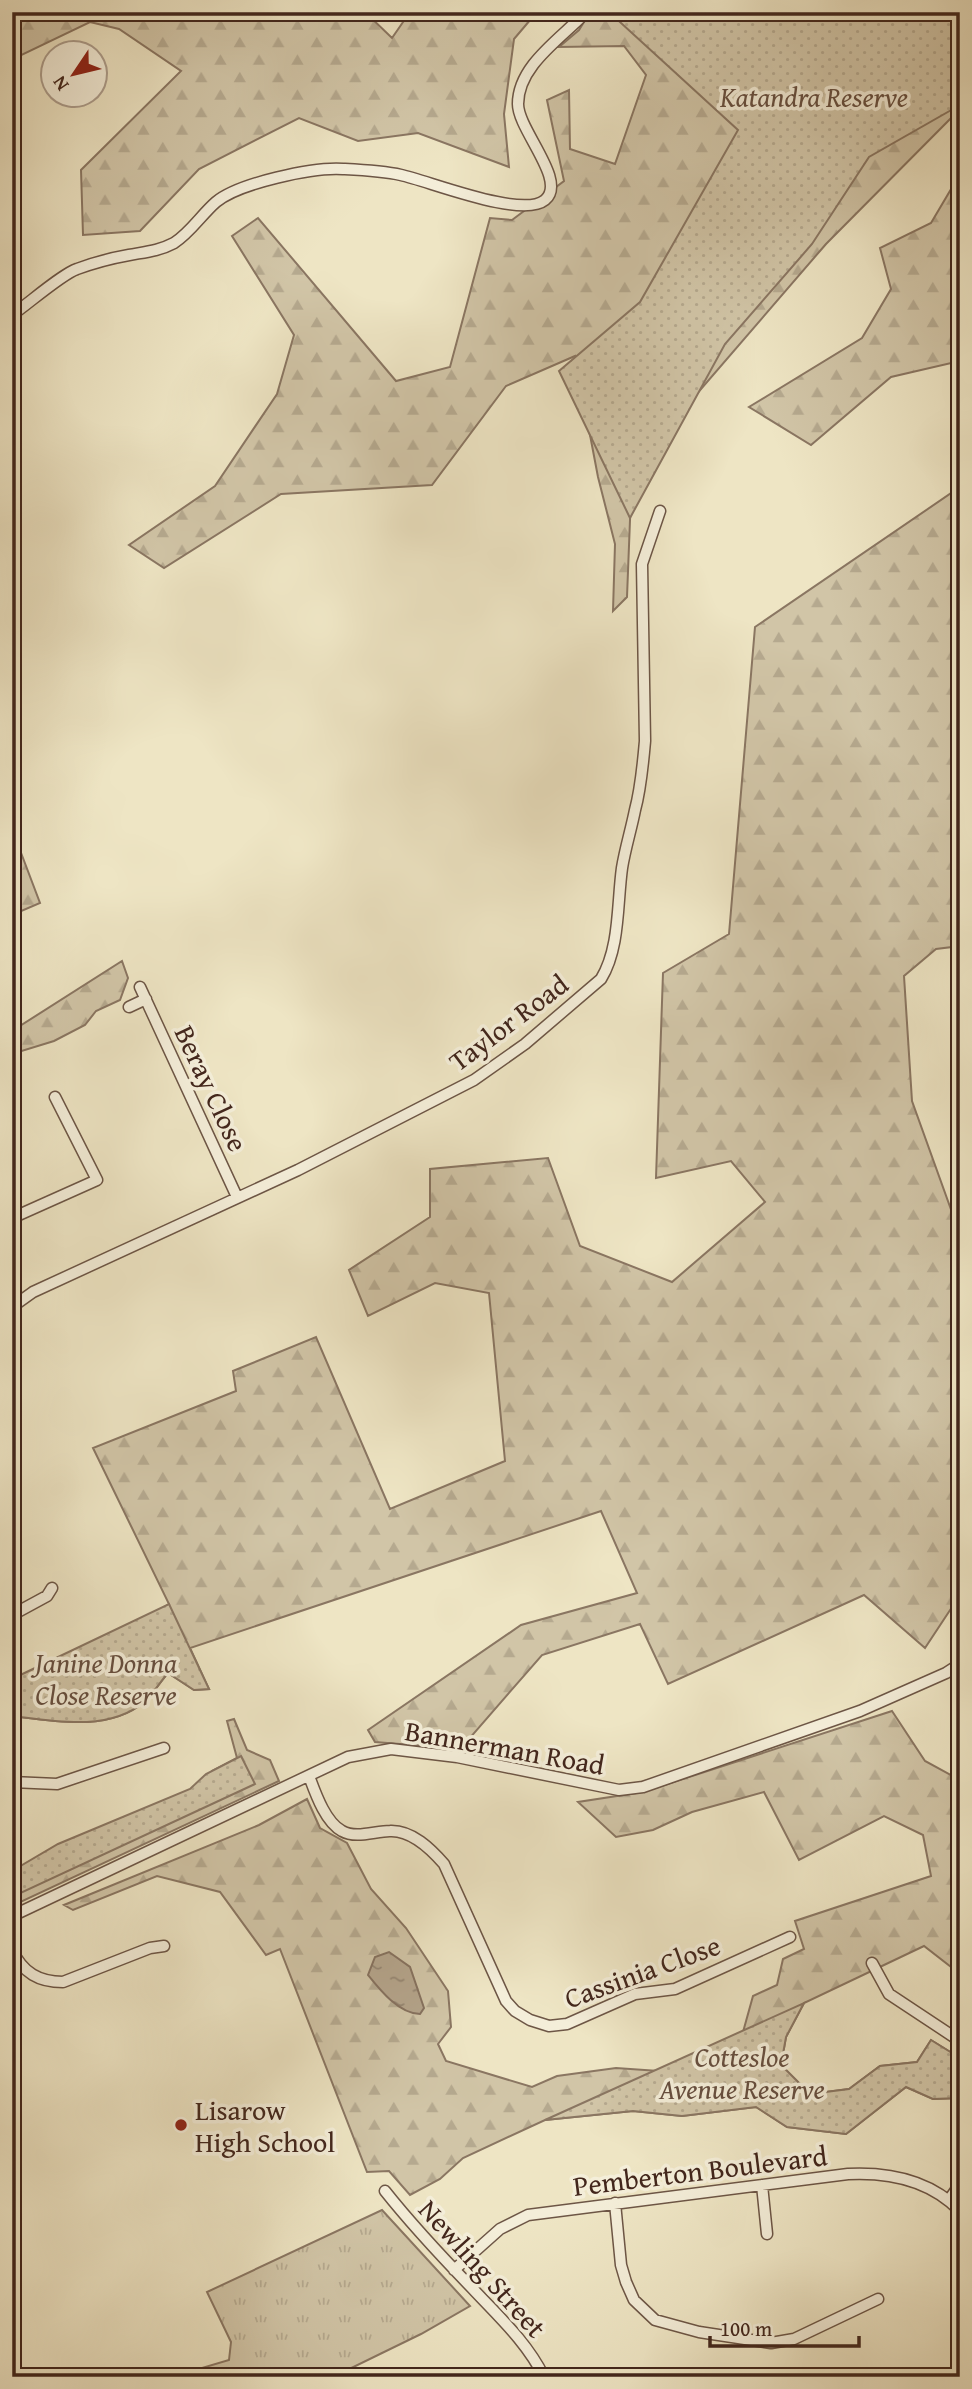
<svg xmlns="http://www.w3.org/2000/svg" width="972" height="2389" viewBox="0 0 972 2389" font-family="'Gentium Book Plus',serif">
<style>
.grass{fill:url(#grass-tufts);stroke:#8a7662;stroke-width:2}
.forest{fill:url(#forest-firs);stroke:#8a7662;stroke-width:2}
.park{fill:url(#park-dots);stroke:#8a7662;stroke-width:2}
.water{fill:url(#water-ripples);stroke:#86725f;stroke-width:2}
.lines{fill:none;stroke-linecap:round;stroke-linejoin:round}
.minor-casing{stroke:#6d5646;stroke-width:13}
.minor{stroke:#f4eed9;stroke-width:10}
.poi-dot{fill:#8f2418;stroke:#f4eed9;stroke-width:2.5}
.labels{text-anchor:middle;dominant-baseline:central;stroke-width:7;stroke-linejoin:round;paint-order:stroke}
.park-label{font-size:28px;font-style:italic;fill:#664e3f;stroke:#f4eed9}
.street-label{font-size:28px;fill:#42261c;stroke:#f4eed9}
.poi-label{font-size:28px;fill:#42261c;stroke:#f4eed9;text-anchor:start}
</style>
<defs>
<pattern id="grass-tufts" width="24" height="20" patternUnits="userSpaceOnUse" patternTransform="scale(1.75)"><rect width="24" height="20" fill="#d1c5a7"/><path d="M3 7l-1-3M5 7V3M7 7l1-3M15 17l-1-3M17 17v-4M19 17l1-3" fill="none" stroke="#b5a98f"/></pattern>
<pattern id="forest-firs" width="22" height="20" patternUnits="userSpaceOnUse" patternTransform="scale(1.75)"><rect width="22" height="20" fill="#d1c5a7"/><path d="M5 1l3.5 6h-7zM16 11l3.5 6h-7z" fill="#b5a98f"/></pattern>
<pattern id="park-dots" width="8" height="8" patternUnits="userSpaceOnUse" patternTransform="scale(1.75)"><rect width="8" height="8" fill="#d1c5a7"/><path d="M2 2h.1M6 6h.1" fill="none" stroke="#b5a98f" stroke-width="1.8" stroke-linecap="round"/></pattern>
<pattern id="water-ripples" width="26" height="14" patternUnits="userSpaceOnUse" patternTransform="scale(1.75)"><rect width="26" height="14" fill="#b4a48b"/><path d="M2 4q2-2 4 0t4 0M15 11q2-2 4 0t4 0" fill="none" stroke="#948571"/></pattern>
</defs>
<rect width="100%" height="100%" fill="#eee5c4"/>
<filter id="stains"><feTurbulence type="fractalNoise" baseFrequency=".00286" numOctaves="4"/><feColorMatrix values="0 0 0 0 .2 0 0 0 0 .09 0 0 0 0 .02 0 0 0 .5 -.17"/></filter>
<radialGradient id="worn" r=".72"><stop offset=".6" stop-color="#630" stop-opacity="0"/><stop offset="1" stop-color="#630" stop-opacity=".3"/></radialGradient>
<!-- grass -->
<path class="grass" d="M382 2210 470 2306 421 2334 333 2377H206L195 2370 229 2360 231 2342 207 2292Z"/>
<!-- forest -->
<path class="forest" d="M12 12H365L392 38 410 12H537L514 39 504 114 509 167 418 133 358 141 299 118 199 169 140 231 83 235 81 170 181 71 119 29 90 22 17 57 12 62Z
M590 12H960V109L826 244 632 469 627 597 613 611 615 544 598 477 575 356 506 386 432 485 281 494 164 568 129 545 215 486 277 394 294 335 232 236 258 218 396 381 450 367 490 218 512 220 564 181 547 100 569 90 570 149 615 164 646 75 624 46 559 47 579 30Z
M960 174V361L891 377 811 445 749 407 862 338 891 289 880 248 931 223Z
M960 487V946L936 949 904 976 912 1101 953 1215 960 1213V1595L925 1648 864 1595 668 1684 640 1624 542 1655 468 1740 462 1749 375 1742 368 1730 521 1625 637 1593 601 1511 190 1648 209 1689 194 1690 168 1673C160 1682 153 1694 144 1702 109 1732 53 1721 12 1716V1684L88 1654 169 1604 93 1448 236 1391 233 1371 316 1337 390 1509 505 1461 489 1293 435 1283 368 1316 349 1270 430 1217V1169L548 1158 580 1246 672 1282 765 1202 731 1161 656 1178 663 973 729 934 755 627Z
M12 829 40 903 12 915Z
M122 961 128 978 120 1000 96 1011 85 1025 54 1041 12 1054V1031Z
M892 1711 925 1761 960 1780V1974L924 1946 804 2003 786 2037 781 2065 810 2094 849 2089 880 2066 917 2062 931 2040 960 2058V2098L933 2099 906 2087 846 2134 787 2127 756 2107 682 2116 633 2111 545 2120 463 2158 440 2179 410 2195 389 2171 367 2172 280 1949 266 1955 220 1892 157 1876 73 1910 64 1905 259 1825 307 1799 320 1828 347 1843 371 1889 406 1928 448 1991 451 2027 438 2044 446 2061 532 2087 557 2076 616 2068 659 2071 743 2032 753 1996 777 1985 783 1959 804 1949 795 1921 931 1876 923 1835 884 1816 799 1860 764 1792 692 1812 653 1830 616 1837 578 1802 643 1792Z
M234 1719 247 1750 270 1760 279 1781 12 1906V1871L98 1837 207 1784 212 1771 237 1758 227 1721Z"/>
<!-- park -->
<path class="park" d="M609 12H960V105L869 157 812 244 725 344 630 518 559 371 640 302 738 130Z
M169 1604 209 1689 194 1690 168 1673C160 1682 153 1694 144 1702 109 1732 53 1721 12 1716V1679Z
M241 1756 255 1784 12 1897V1871L58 1844 190 1789 206 1774Z
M804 2003 786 2037 781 2065 810 2094 849 2089 880 2066 917 2062 931 2040 960 2058V2098L933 2099 906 2087 846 2134 787 2127 756 2107 682 2116 633 2111 545 2120Z"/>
<!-- water -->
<path class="water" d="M389 1952 410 1967 424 2008 420 2014C399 2014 380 1990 368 1975L375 1957Z"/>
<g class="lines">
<defs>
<path id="minor" d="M12 315C28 304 62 274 77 269 93 263 112 258 129 255 145 252 159 251 174 243 190 233 202 214 216 202 239 183 313 167 343 169 362 170 383 171 401 175 429 181 522 219 545 200 568 181 518 130 518 104 518 65 562 38 586 12
M140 987 237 1197
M129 1007 146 999
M12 1218 97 1180 55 1097
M12 1307 33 1292 298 1170 474 1080 525 1044 601 979C620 948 617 904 622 868 625 849 631 830 635 810 641 788 643 764 645 741L642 564 660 511
M12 1422 13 1421
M12 1615 47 1596 52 1588
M309 1776C315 1792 325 1822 342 1831 356 1839 375 1831 390 1831 412 1830 431 1849 444 1864L506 2001 515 2011 530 2020 549 2026 567 2024 635 1994 675 1989 790 1937
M12 1782 57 1784 164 1748
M12 1916 348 1757 391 1749 457 1757 619 1790 643 1787 860 1711 946 1673 960 1664
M12 1950C23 1973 39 1982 63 1982L150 1948 164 1946
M872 1963 889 1994 960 2041
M762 2185 767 2234
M385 2191C412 2225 442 2257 472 2288 498 2316 527 2342 544 2377
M949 2200 960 2184
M615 2203 621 2265 626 2282 634 2300 655 2320 699 2332 771 2343 794 2339 878 2299
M454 2270 500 2229 528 2215 848 2174C889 2172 930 2180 960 2211"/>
</defs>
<!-- minor casing -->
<use href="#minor" class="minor-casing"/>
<!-- minor -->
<use href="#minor" class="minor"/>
</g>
<!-- markers -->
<circle class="poi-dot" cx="181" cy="2125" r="7"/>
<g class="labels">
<!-- park labels -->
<g class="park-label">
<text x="814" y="96">Katandra Reserve</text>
<text x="106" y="1662">Janine Donna<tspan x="106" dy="32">Close Reserve</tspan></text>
<text x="742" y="2056">Cottesloe<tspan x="742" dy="32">Avenue Reserve</tspan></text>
</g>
<!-- street labels -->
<g class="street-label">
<text transform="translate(508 1022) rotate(-37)">Taylor Road</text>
<text transform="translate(212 1088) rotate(65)">Beray Close</text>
<text transform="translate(505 1747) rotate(10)">Bannerman Road</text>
<text transform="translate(642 1971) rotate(-20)">Cassinia Close</text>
<text transform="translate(700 2170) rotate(-7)">Pemberton Boulevard</text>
<text transform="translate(483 2268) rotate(48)">Newling Street</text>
</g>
<!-- poi labels -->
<g class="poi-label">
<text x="195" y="2109">Lisarow<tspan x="195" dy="32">High School</tspan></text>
</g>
</g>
<!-- margin -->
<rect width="972" height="2389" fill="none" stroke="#eee5c4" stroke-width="42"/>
<rect x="14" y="14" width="944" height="2361" fill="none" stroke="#42261c" stroke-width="3.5"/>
<rect x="21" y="21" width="930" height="2347" fill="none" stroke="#42261c" stroke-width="2"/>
<!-- north arrow -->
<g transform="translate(74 74) rotate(235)"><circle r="33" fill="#f4eed9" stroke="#ad9e8d" stroke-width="2"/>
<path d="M0-5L12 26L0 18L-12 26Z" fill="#8f2418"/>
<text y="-10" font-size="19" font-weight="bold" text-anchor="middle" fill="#42261c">N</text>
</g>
<!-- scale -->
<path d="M710 2336v10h149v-10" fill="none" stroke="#42261c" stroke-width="3.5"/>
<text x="720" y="2336" font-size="21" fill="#42261c" stroke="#f4eed9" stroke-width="5" paint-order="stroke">100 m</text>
<rect width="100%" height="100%" filter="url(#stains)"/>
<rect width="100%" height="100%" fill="url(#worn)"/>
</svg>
